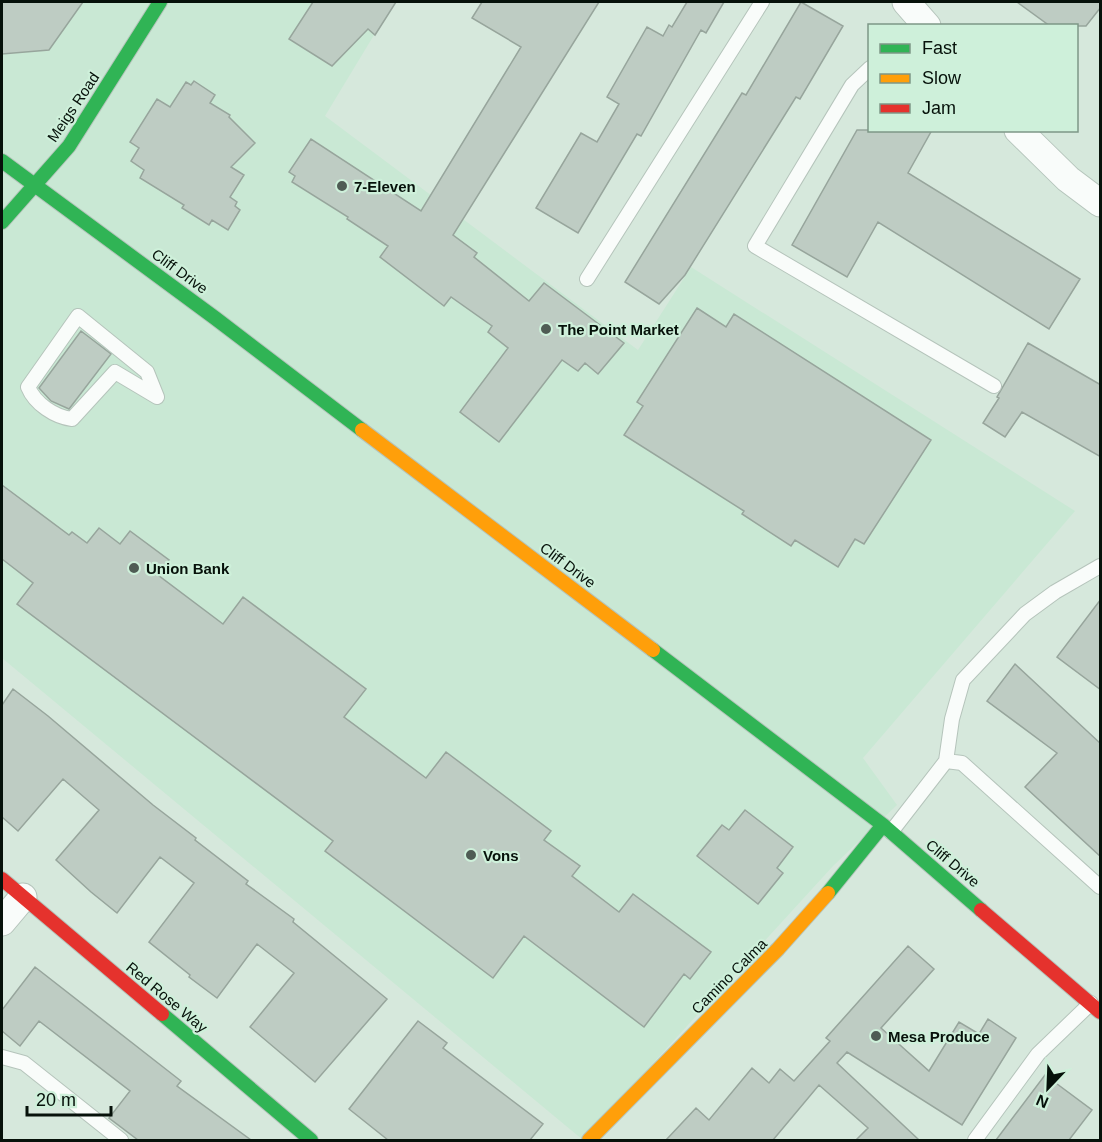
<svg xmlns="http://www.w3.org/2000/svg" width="1102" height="1142" viewBox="0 0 1102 1142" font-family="Arial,sans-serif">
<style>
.built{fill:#c9e8d4}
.building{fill:#beccc3;stroke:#97a59c;stroke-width:1.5}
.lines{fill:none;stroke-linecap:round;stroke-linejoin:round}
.lane-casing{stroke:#b5c4bb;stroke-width:16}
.street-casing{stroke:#b5c4bb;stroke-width:29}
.fast-casing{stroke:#b5c4bb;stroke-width:16}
.slow-casing{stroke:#b5c4bb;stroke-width:16}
.jam-casing{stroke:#b5c4bb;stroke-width:16}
.lane{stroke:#f9fcfa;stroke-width:14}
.street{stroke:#f9fcfa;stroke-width:27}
.fast{stroke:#30b455;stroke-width:14}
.slow{stroke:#ff9f0a;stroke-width:14}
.jam{stroke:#e5322d;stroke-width:14}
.poi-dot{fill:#4f5c54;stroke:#cef0da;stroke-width:2}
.labels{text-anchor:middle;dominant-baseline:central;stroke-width:4.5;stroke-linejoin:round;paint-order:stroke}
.street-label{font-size:15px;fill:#06110a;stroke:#cef0da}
.poi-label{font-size:15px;font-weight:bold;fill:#06110a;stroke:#cef0da;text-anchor:start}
</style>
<rect width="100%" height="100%" fill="#d6e8dc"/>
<!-- built -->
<path class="built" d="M2 2H394L325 116 638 350 691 267 1075 511 863 758 897 805 833 866 583 1140 2 658Z"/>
<!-- building -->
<path class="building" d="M2 2H83L49 50 2 54Z
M313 2H396L375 35 368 29 332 66 289 39Z
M482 2H599L453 235 477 253 474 257 529 301 544 283 624 343 598 374 585 363 578 371 562 360 499 442 460 412 508 348 488 332 492 326 451 297 444 306 380 257 388 246 347 219 348 217 292 182 295 176 289 172 311 139 421 211 521 47 472 18Z
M687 2H724L706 33 701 30 641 136 637 134 578 233 536 208 581 133 597 142 619 104 607 97 647 27 663 36 669 25 672 27Z
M801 2 843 26 800 99 796 97 685 275 659 304 625 282 742 93 746 95Z
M1017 2H1101V7L1086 26H1050Z
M194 81 215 95 210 103 230 115 229 117 255 143 231 167 244 175 230 197 237 202 235 206 240 210 228 230 212 220 209 225 182 208 184 205 140 178 144 170 131 161 139 148 130 142 157 99 170 107 186 82 191 85Z
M857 130H932L908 173 1080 279 1049 329 878 222 847 277 792 245Z
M697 308 726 327 734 314 931 440 864 544 855 539 838 567 795 540 791 546 742 514 744 511 624 435 643 406 637 402Z
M81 331 111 354 69 409 51 401 39 388Z
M1028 343 1101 385V457L1022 412 1005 437 983 423 999 398 997 397Z
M2 485 69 535 72 532 87 543 99 528 120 544 130 531 169 560 158 575 223 624 243 597 366 689 344 717 426 778 446 752 551 831 544 840 580 866 572 876 619 912 633 894 711 952 690 979 684 974 644 1027 524 936 493 978 325 851 333 841 17 604 33 583 2 559Z
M1101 599V690L1057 657Z
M1015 664 1101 744V857L1025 787 1057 753 987 701Z
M13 689 48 716 153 805 196 838 195 840 248 881 246 884 294 919 293 922 387 999 315 1082 250 1027 294 973 257 944 217 998 189 977 190 975 149 942 194 883 160 857 117 913 91 892 56 860 99 810 63 779 18 831 2 817V705Z
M745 810 793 847 777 868 783 873 758 904 697 856 722 825 729 830Z
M908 946 934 969 881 1028 929 1071 959 1022 979 1034 988 1019 1016 1038 962 1125 847 1052 837 1063 919 1140H856L868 1128 819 1085 773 1140H666L696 1108 709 1120 752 1068 769 1083 780 1069 794 1081 830 1041 826 1038Z
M35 967 181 1081 177 1086 251 1140H138L109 1118 130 1091 39 1021 20 1046 2 1031V1010Z
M418 1021 447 1043 443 1048 543 1124 530 1140H388L349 1109Z
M1045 1075 1092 1110 1069 1140H996Z"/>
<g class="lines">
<defs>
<path id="lane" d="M870 68 852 85 755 246 994 386
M587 279 762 2
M78 316 147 372 157 397 115 372 72 419C55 417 35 404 28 387Z
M946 761 962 763 1100 887
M891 832 946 761 952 719 963 680 1025 614 1055 592 1100 566
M2 1057 24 1063 121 1140
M975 1140 1038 1054 1091 1003"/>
<path id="street" d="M906 2 927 26
M1018 130 1068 179 1100 203
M2 922 23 897"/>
<path id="fast" d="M2 161 215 318 362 430
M2 222 69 146 160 2
M653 650 883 825 981 910
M828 893 883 825
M162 1014 311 1140"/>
<path id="slow" d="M362 430 653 650
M589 1140 778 949 828 893"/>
<path id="jam" d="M2 879 162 1014
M981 910 1100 1012"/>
</defs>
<!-- lane casing -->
<use href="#lane" class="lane-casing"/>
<!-- street casing -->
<use href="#street" class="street-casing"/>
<!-- fast casing -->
<use href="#fast" class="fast-casing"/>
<!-- slow casing -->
<use href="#slow" class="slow-casing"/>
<!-- jam casing -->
<use href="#jam" class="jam-casing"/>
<!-- lane -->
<use href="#lane" class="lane"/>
<!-- street -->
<use href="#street" class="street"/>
<!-- fast -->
<use href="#fast" class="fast"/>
<!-- slow -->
<use href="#slow" class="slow"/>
<!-- jam -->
<use href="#jam" class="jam"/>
</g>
<!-- markers -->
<g class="poi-dot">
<circle cx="342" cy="186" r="6"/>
<circle cx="546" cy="329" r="6"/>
<circle cx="134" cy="568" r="6"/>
<circle cx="471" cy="855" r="6"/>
<circle cx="876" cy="1036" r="6"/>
</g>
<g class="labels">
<!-- street labels -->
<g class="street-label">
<text transform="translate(73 107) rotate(-56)">Meigs Road</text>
<text transform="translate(180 271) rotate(36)">Cliff Drive</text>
<text transform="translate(568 565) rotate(37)">Cliff Drive</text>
<text transform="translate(953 863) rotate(40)">Cliff Drive</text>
<text transform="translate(729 976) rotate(-45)">Camino Calma</text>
<text transform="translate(167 997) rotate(40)">Red Rose Way</text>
</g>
<!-- poi labels -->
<g class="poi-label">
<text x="354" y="186">7-Eleven</text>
<text x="558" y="329">The Point Market</text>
<text x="146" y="568">Union Bank</text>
<text x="483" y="855">Vons</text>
<text x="888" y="1036">Mesa Produce</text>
</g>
</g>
<!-- border -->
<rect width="1102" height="1142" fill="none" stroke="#06110a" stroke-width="6"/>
<!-- legend -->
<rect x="868" y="24" width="210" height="108" fill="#cef0da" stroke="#7e9787" stroke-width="1.5"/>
<rect x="880" y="44" width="30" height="9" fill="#30b455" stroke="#7e9787" stroke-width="1.5"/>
<text x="922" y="54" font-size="18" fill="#06110a">Fast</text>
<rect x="880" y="74" width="30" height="9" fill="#ff9f0a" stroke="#7e9787" stroke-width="1.5"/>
<text x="922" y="84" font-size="18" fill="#06110a">Slow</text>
<rect x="880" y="104" width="30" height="9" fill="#e5322d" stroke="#7e9787" stroke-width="1.5"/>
<text x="922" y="114" font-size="18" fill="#06110a">Jam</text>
<!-- north arrow -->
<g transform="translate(1048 1088) rotate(203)" stroke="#cef0da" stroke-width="4.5" paint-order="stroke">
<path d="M0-4.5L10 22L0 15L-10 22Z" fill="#06110a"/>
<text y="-9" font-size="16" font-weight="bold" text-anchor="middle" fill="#06110a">N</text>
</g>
<!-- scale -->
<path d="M27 1106v9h84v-9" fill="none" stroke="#06110a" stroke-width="3"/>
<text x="36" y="1106" font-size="18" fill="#06110a" stroke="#cef0da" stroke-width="4.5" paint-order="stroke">20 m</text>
</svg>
